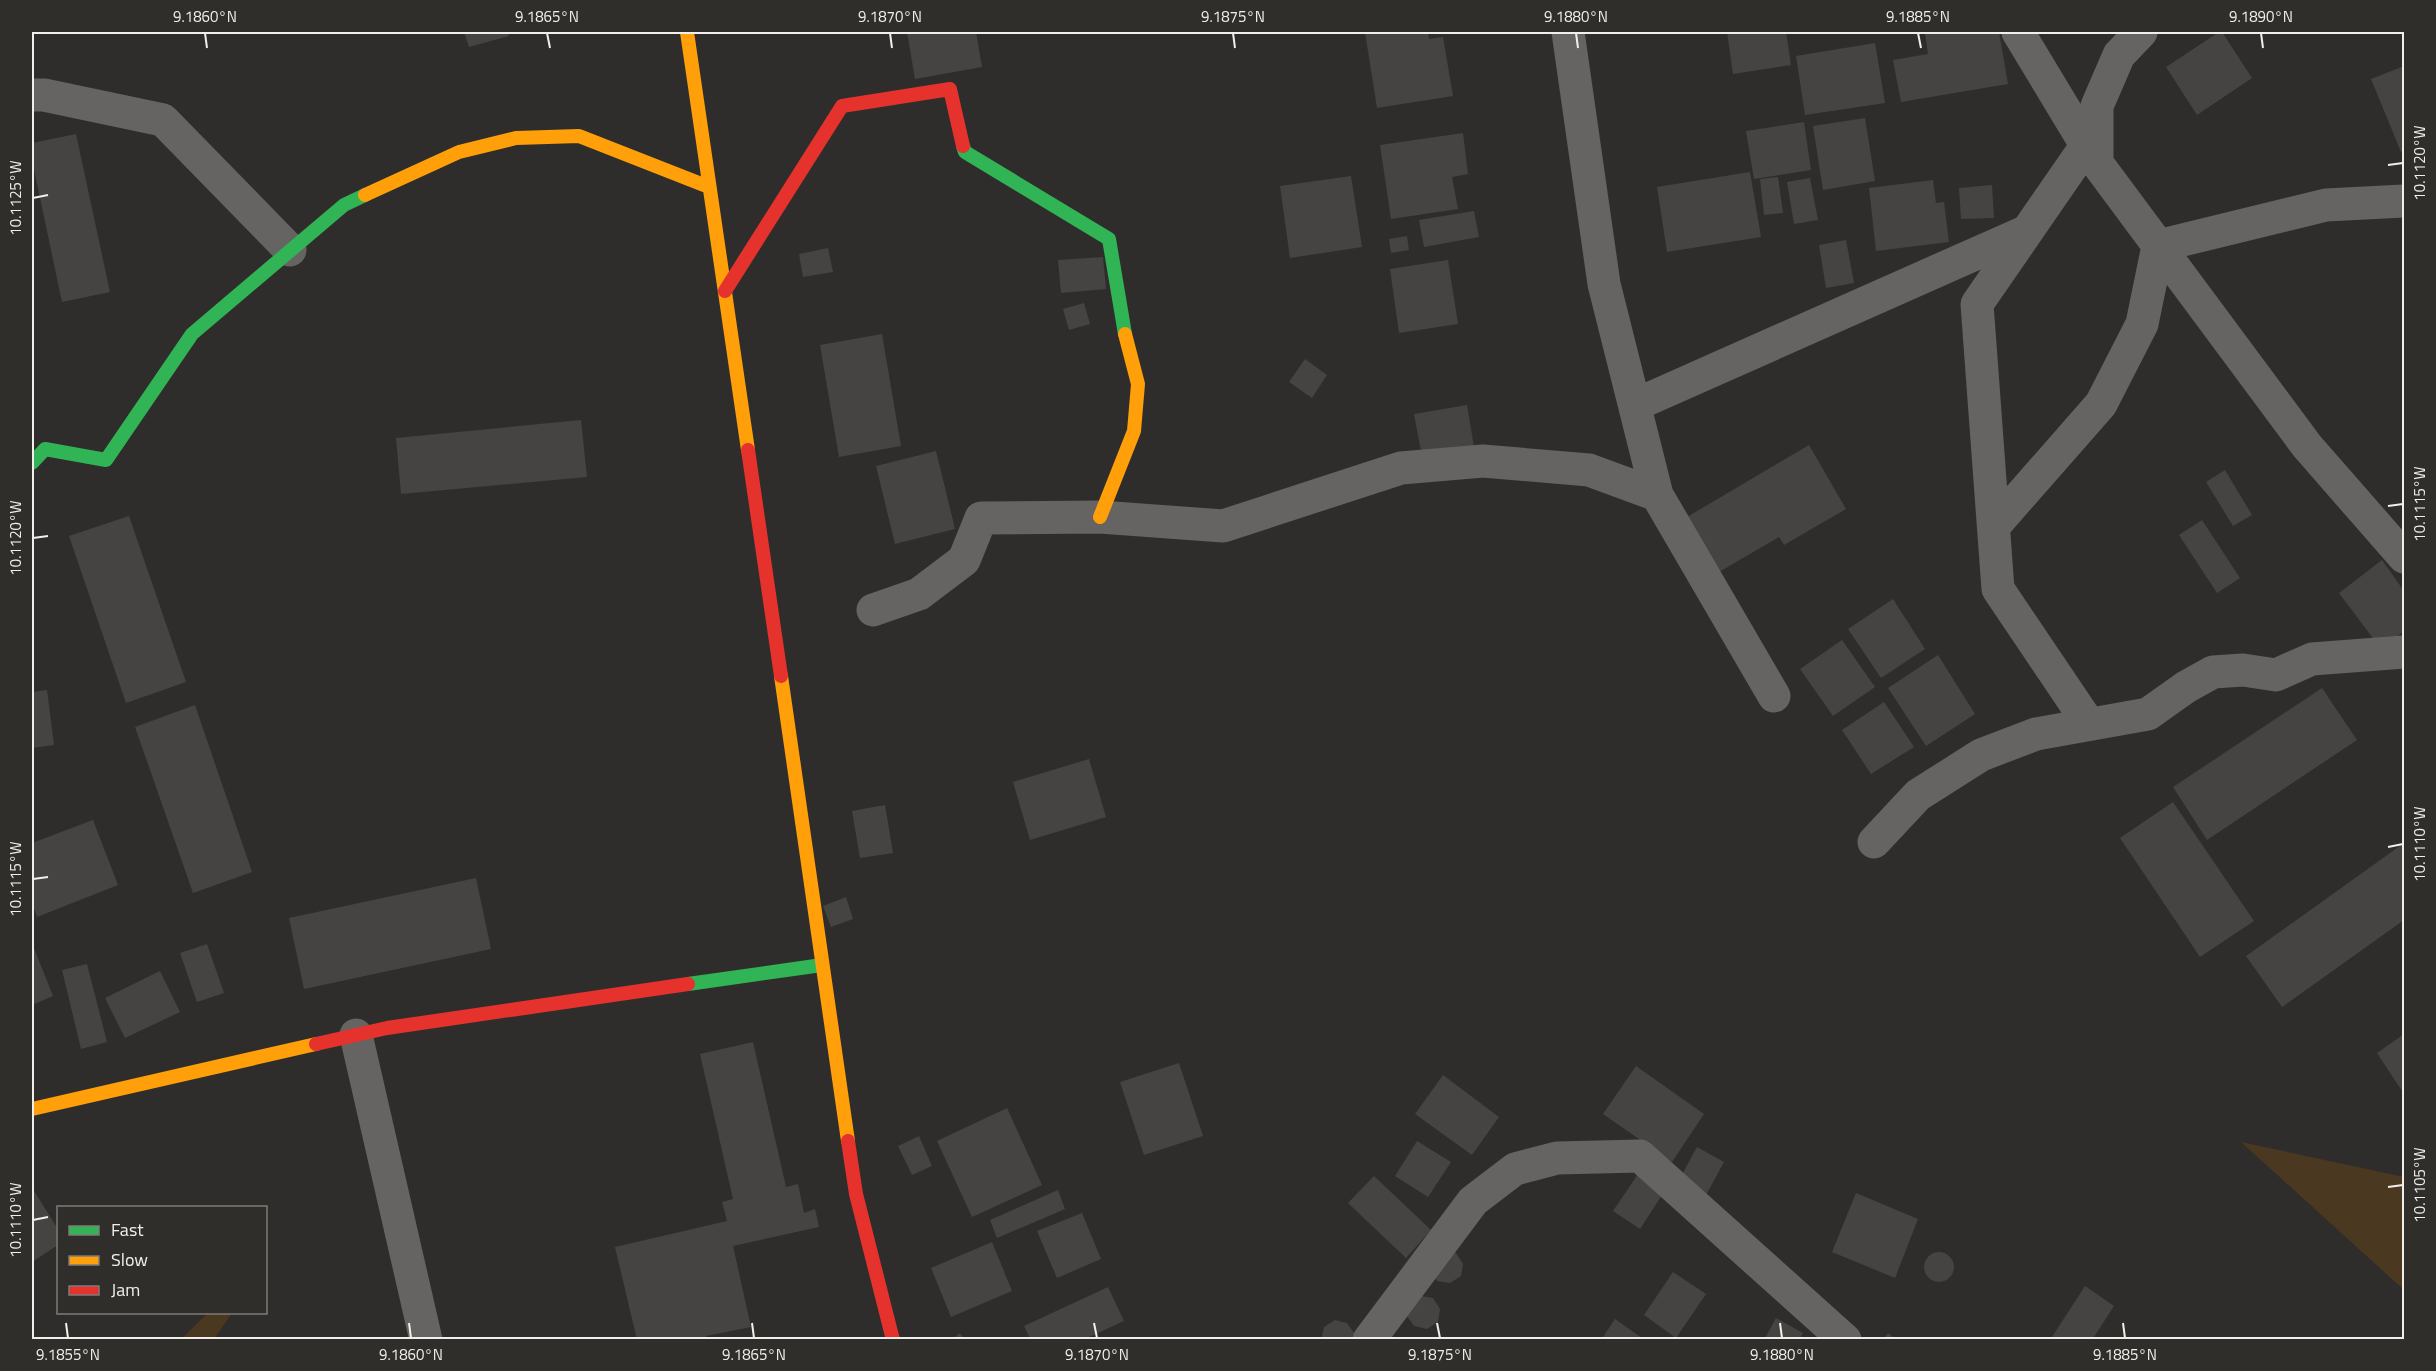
<svg xmlns="http://www.w3.org/2000/svg" width="2436" height="1371" viewBox="0 0 2436 1371" font-family="'Titillium Web',sans-serif">
<style>
.green{fill:#4a3821}
.building{fill:#454442}
.lines{fill:none;stroke-linecap:round;stroke-linejoin:round}
.street{stroke:#656462;stroke-width:33}
.fast{stroke:#30b455;stroke-width:14}
.slow{stroke:#ff9f0a;stroke-width:14}
.jam{stroke:#e5322d;stroke-width:14}
.ticks{fill:none;stroke:#f0efec;stroke-width:2}
.neatline{fill:none;stroke:#f0efec;stroke-width:2}
.ticks-label{font-size:15px;text-anchor:middle;fill:#f0efec}
</style>
<rect width="100%" height="100%" fill="#2f2d2b"/>
<!-- green -->
<path class="green" d="M2241 1142 2404 1177V1290Z
M209 1312 232 1313 214 1339H181Z"/>
<!-- building -->
<path class="building" d="M464 32H508L509 36 469 47Z
M907 32H976L982 67 915 79Z
M1365 32H1428L1429 39 1443 37 1453 96 1377 108Z
M1727 32H1786L1791 65 1733 74Z
M1934 32H1999L2008 84 1901 102 1893 60 1928 54 1925 33Z
M2219 32H2222L2252 78 2197 115 2166 67Z
M1875 43 1885 103 1805 115 1796 56Z
M2404 66V151L2401 152 2371 79Z
M1865 118 1875 181 1823 190 1813 126Z
M1804 122 1811 170 1754 179 1746 131Z
M1463 133 1468 174 1452 177 1458 209 1391 219 1380 145Z
M76 134 110 292 62 302 32 160V143Z
M1750 172 1761 237 1667 252 1657 187Z
M1351 176 1362 247 1290 258 1280 186Z
M1778 177 1783 213 1764 215 1760 179Z
M1810 178 1818 220 1794 224 1787 182Z
M1933 180 1936 203 1944 202 1949 242 1876 251 1869 188Z
M1992 185 1994 218 1961 219 1959 188Z
M1474 211 1479 237 1424 247 1419 220Z
M1407 236 1409 250 1391 253 1389 239Z
M1846 240 1854 283 1826 288 1819 245Z
M828 248 833 272 803 277 799 254Z
M1103 257 1106 289 1061 293 1058 260Z
M1448 260 1458 324 1399 333 1390 269Z
M1084 303 1090 324 1069 330 1063 309Z
M882 334 901 446 839 457 820 345Z
M1305 359 1327 375 1312 398 1289 382Z
M1467 405 1474 447 1422 456 1414 414Z
M581 420 587 477 401 494 396 438Z
M1809 445 1846 509 1784 545 1779 537 1719 572 1687 517Z
M936 451 955 529 895 544 876 466Z
M2225 470 2252 515 2233 526 2206 482Z
M129 516 186 682 126 703 69 536Z
M2202 520 2240 578 2217 593 2179 535Z
M2382 560 2404 591V631L2381 649 2339 593Z
M1893 599 1925 649 1881 678 1848 629Z
M1842 640 1875 687 1833 716 1800 669Z
M1938 655 1975 714 1926 746 1888 688Z
M2322 688 2357 740 2207 840 2173 787Z
M47 690 54 745 32 748V692Z
M1884 702 1914 747 1871 774 1842 730Z
M195 705 252 872 193 893 135 727Z
M1089 759 1106 817 1030 840 1013 782Z
M2173 802 2254 921 2200 957 2120 838Z
M885 805 893 853 860 858 852 811Z
M93 820 118 885 37 917 32 903V843Z
M2404 843V920L2282 1007 2246 956Z
M476 878 491 949 304 989 289 918Z
M846 897 853 919 831 927 823 906Z
M32 943 53 996 32 1005Z
M207 944 224 993 197 1002 180 953Z
M87 964 107 1042 81 1049 62 970Z
M160 971 180 1012 125 1038 105 998Z
M2404 1034V1094L2377 1053Z
M753 1042 786 1187 798 1184 804 1213 815 1209 819 1227 733 1246 751 1327 706 1336 707 1340H637L615 1247 727 1221 722 1202 733 1199 700 1054Z
M1179 1063 1203 1136 1144 1155 1120 1082Z
M1636 1066 1704 1114 1672 1162 1603 1114Z
M1443 1075 1499 1117 1472 1155 1415 1114Z
M1007 1108 1042 1185 972 1217 937 1141Z
M919 1136 932 1166 912 1175 898 1146Z
M1417 1141 1451 1162 1428 1197 1395 1176Z
M1697 1147 1724 1162 1706 1195 1679 1180Z
M1638 1174 1664 1192 1640 1229 1613 1211Z
M1374 1176 1431 1230 1406 1258 1348 1203Z
M1058 1190 1065 1209 997 1238 990 1220Z
M34 1191 58 1229V1245L32 1262V1193Z
M1856 1193 1918 1219 1895 1278 1832 1252Z
M1082 1213 1101 1259 1057 1278 1037 1231Z
M992 1242 1012 1291 951 1317 931 1268Z
M1443 1250 1456 1253 1463 1264 1461 1276 1450 1283 1437 1281 1430 1270Z
M1924 1267a15 15 0 1 1 30 0a15 15 0 1 1-30 0Z
M1673 1272 1706 1294 1676 1338 1644 1315Z
M2085 1286 2114 1306 2092 1340H2050Z
M1108 1287 1124 1321 1083 1340H1031L1024 1326Z
M1421 1296 1433 1298 1440 1309 1438 1322 1427 1329 1414 1326 1407 1316Z
M1776 1318 1803 1333 1799 1340H1764Z
M1615 1319 1642 1338 1641 1340H1601Z
M1335 1320 1347 1323 1354 1333 1353 1340H1321L1324 1327Z
M960 1333 965 1340H951Z
M1888 1333 1897 1340H1883Z"/>
<g class="lines">
<!-- street -->
<path class="street" d="M1568 32 1604 284 1657 495 1774 696
M2018 32 2097 163 2307 446 2404 557
M32 95H44L163 120 290 250
M2086 146 1977 304 1998 589 2089 724
M2097 163V106L2119 55 2141 32
M1635 405 2027 231
M1994 526 2101 404 2142 324 2158 246 2326 205 2404 201
M873 610 919 594 964 560 981 518 1100 517 1223 526 1401 468 1483 461 1589 470 1657 495
M1874 842 1918 795 1981 755 2036 734 2148 714 2186 687 2213 672 2243 670 2276 675 2312 659 2404 652
M356 1035 426 1340
M1369 1340 1473 1201 1515 1169 1557 1158 1640 1156 1845 1340"/>
<!-- fast -->
<path class="fast" d="M963 146 965 152 1109 239 1125 334
M32 463 45 449 106 460 192 334 344 205 365 195
M688 984 822 965"/>
<!-- slow -->
<path class="slow" d="M687 32 748 450
M365 195 459 152 516 138 579 136 709 187
M1100 517 1134 431 1138 384 1125 334
M781 676 848 1141
M32 1109 316 1044"/>
<!-- jam -->
<path class="jam" d="M725 291 842 106 950 89 963 146
M748 450 781 676
M316 1044 387 1028 688 984
M848 1141 856 1194 893 1340"/>
</g>
<!-- ticks -->
<path class="ticks" d="M205 33 207 48M547 33 550 48M890 33 892 48M1233 33 1235 48M1576 33 1578 48M1918 33 1921 48M2261 33 2263 48M2388 165 2403 163M33 198 48 195M2388 506 2403 504M33 538 48 536M2388 847 2403 844M33 879 48 877M2388 1187 2403 1185M33 1220 48 1217M66 1323 68 1338M409 1323 411 1338M752 1323 754 1338M1094 1323 1097 1338M1437 1323 1440 1338M1780 1323 1782 1338M2123 1323 2125 1338"/>
<!-- border -->
<rect width="2436" height="1371" fill="none" stroke="#302e2a" stroke-width="66"/>
<!-- legend -->
<rect x="57" y="1206" width="210" height="108" fill="#302e2a" stroke="#7d7b78" stroke-width="1.5"/>
<rect x="69" y="1226" width="30" height="9" fill="#30b455" stroke="#7d7b78" stroke-width="1.5"/>
<text x="111" y="1236" font-size="18" fill="#f0efec">Fast</text>
<rect x="69" y="1256" width="30" height="9" fill="#ff9f0a" stroke="#7d7b78" stroke-width="1.5"/>
<text x="111" y="1266" font-size="18" fill="#f0efec">Slow</text>
<rect x="69" y="1286" width="30" height="9" fill="#e5322d" stroke="#7d7b78" stroke-width="1.5"/>
<text x="111" y="1296" font-size="18" fill="#f0efec">Jam</text>
<rect x="33" y="33" width="2370" height="1305" class="neatline"/>
<g class="ticks-label">
<text x="205" y="22">9.1860°N</text>
<text x="547" y="22">9.1865°N</text>
<text x="890" y="22">9.1870°N</text>
<text x="1233" y="22">9.1875°N</text>
<text x="1576" y="22">9.1880°N</text>
<text x="1918" y="22">9.1885°N</text>
<text x="2261" y="22">9.1890°N</text>
<text transform="translate(2420 163) rotate(-90)" y="5">10.1120°W</text>
<text transform="translate(16 198) rotate(-90)" y="5">10.1125°W</text>
<text transform="translate(2420 504) rotate(-90)" y="5">10.1115°W</text>
<text transform="translate(16 538) rotate(-90)" y="5">10.1120°W</text>
<text transform="translate(2420 844) rotate(-90)" y="5">10.1110°W</text>
<text transform="translate(16 879) rotate(-90)" y="5">10.1115°W</text>
<text transform="translate(2420 1185) rotate(-90)" y="5">10.1105°W</text>
<text transform="translate(16 1220) rotate(-90)" y="5">10.1110°W</text>
<text x="68" y="1360">9.1855°N</text>
<text x="411" y="1360">9.1860°N</text>
<text x="754" y="1360">9.1865°N</text>
<text x="1097" y="1360">9.1870°N</text>
<text x="1440" y="1360">9.1875°N</text>
<text x="1782" y="1360">9.1880°N</text>
<text x="2125" y="1360">9.1885°N</text>
</g>
</svg>
